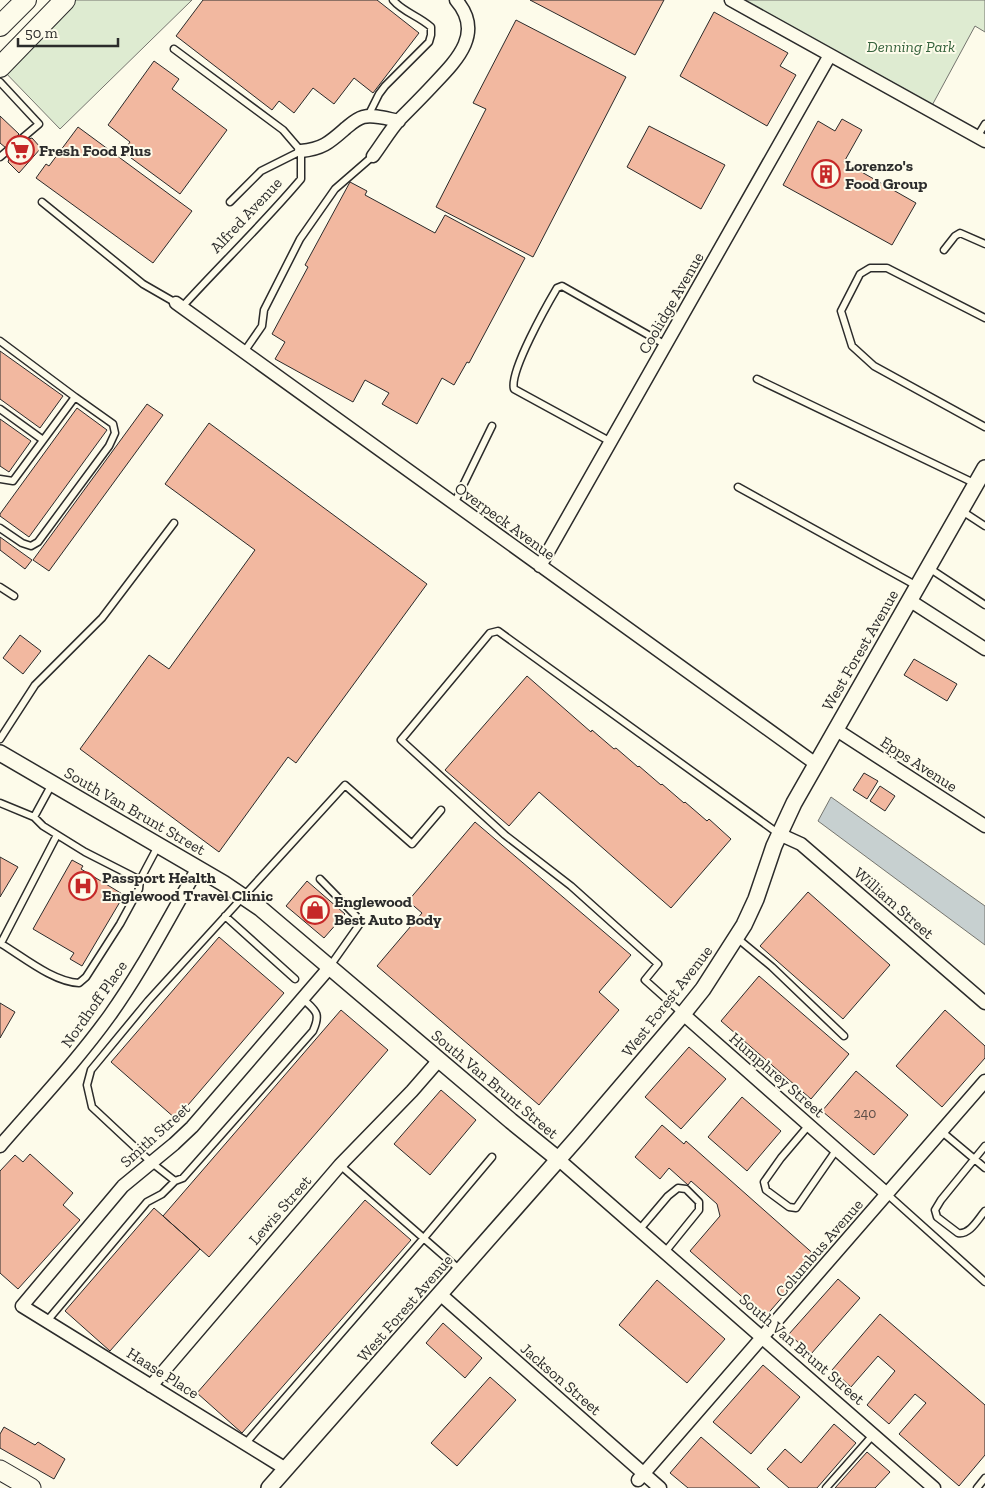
<svg xmlns="http://www.w3.org/2000/svg" width="985" height="1488" viewBox="0 0 985 1488" font-family="'Zilla Slab',serif">
<style>
.green{fill:#deebd1;stroke:#74746e}
.water{fill:#c7d0d0;stroke:#74746e}
.building{fill:#f2b8a0;stroke:#2b2b2b}
.lines{fill:none;stroke-linecap:round;stroke-linejoin:round}
.service-casing{stroke:#2b2b2b;stroke-width:9}
.minor-casing{stroke:#2b2b2b;stroke-width:15}
.tertiary-casing{stroke:#2b2b2b;stroke-width:18}
.primary-casing{stroke:#2b2b2b;stroke-width:21}
.trunk-casing{stroke:#2b2b2b;stroke-width:22}
.service{stroke:#fdfbea;stroke-width:6}
.minor{stroke:#fdfbea;stroke-width:12}
.tertiary{stroke:#fdfbea;stroke-width:15}
.primary{stroke:#fdfbea;stroke-width:19}
.trunk{stroke:#fdfbea;stroke-width:20}
.labels{text-anchor:middle;dominant-baseline:central;stroke-width:4;stroke-linejoin:round;paint-order:stroke}
.number-label{font-size:14px;fill:#5d4e48}
.park-label{font-size:16px;font-style:italic;fill:#34623c;stroke:#fdfbea}
.poi-label{font-size:16px;font-weight:bold;fill:#2b2b2b;stroke:#fdfbea;text-anchor:start}
.street-label{font-size:16px;fill:#2b2b2b;stroke:#fdfbea}
</style>
<rect width="100%" height="100%" fill="#fdfbea"/>
<!-- green -->
<path class="green" d="M65 0H192L60 129 0 67Z
M731 0H985V32L975 26 929 111Z"/>
<!-- water -->
<path class="water" d="M831 797 985 906V945L818 821Z"/>
<!-- building -->
<path class="building" d="M203 0H377L419 33 373 93 354 78 334 104 313 88 294 113 279 101 272 110 176 36Z
M530 0H664L635 55Z
M714 12 788 53 780 66 796 75 767 126 680 76Z
M516 20 626 77 533 257 436 207 486 109 473 103Z
M154 61 179 79 172 89 227 130 180 194 123 152 130 142 108 125Z
M0 116 19 134 6 148 0 143Z
M842 119 862 130 844 162 916 203 892 245 783 185 818 121 835 131Z
M649 126 725 165 701 209 627 167Z
M78 127 192 211 153 263 36 178 46 164 49 166Z
M32 138 41 148 19 173 8 162 10 156 25 140Z
M350 182 367 191 365 195 435 233 445 215 525 258 469 363 467 362 454 385 442 378 417 424 382 404 389 393 365 380 353 402 275 359 285 342 272 334 308 267 305 265Z
M0 351 63 396 40 428 0 399Z
M147 404 163 415 49 571 33 560Z
M77 408 107 430 29 537 0 516V514Z
M0 419 31 441 9 472 0 466Z
M209 423 427 584 296 763 288 757 219 852 80 749 149 655 169 669 255 550 165 484Z
M0 537 32 560 25 569 0 550Z
M20 635 41 651 23 674 3 658Z
M914 659 957 684 947 701 904 675Z
M527 676 591 732 592 730 614 749 616 748 638 767 639 766 661 785 662 784 684 803 685 802 707 821 709 819 731 839 671 908 539 792 509 826 445 770Z
M864 773 878 781 867 799 853 790Z
M880 786 895 796 885 811 870 801Z
M475 822 631 955 599 992 619 1010 539 1105 377 966 422 913 408 901Z
M0 857 18 867 0 897Z
M72 860 83 866 81 869 124 895 82 966 70 959 74 953 33 929Z
M307 881 345 914 324 938 286 906Z
M808 892 890 965 843 1019 760 946Z
M219 937 284 993 176 1119 111 1062Z
M759 976 849 1054 811 1099 721 1021Z
M0 1003 15 1012 0 1038Z
M341 1010 388 1050 209 1257 163 1216Z
M945 1010 985 1046V1058L942 1107 896 1066Z
M689 1047 726 1079 681 1129 645 1097Z
M856 1071 908 1115 874 1155 822 1111Z
M441 1090 476 1120 430 1175 394 1144Z
M742 1097 781 1131 747 1171 708 1137Z
M662 1125 684 1144 686 1141 817 1257 765 1317 690 1251 720 1216 717 1204 691 1181 688 1185 669 1168 660 1179 635 1157Z
M30 1154 73 1193 63 1205 80 1220 18 1289 0 1273V1171L15 1155 23 1162Z
M365 1200 411 1240 242 1433 197 1393Z
M154 1208 200 1249 110 1351 65 1311Z
M838 1279 860 1298 811 1354 789 1334Z
M657 1280 725 1339 687 1383 619 1325Z
M880 1314 985 1405V1455L959 1486 899 1434 926 1403 915 1394 889 1424 867 1405 895 1371 878 1356 851 1387 832 1370Z
M443 1323 482 1358 465 1378 426 1343Z
M763 1365 800 1397 751 1454 713 1422Z
M490 1377 516 1400 457 1466 431 1443Z
M834 1424 856 1443 817 1488H789L767 1469 785 1449 801 1463Z
M4 1427 35 1445 38 1442 65 1459 54 1479 0 1448V1434Z
M701 1437 760 1488H688L670 1473Z
M867 1452 890 1472 875 1488H835Z"/>
<g class="lines">
<defs>
<path id="service" d="M174 49 283 130 301 151
M0 82 39 124 0 157
M368 116 379 94 385 86 429 42 431 35V27C419 16 403 12 393 0
M977 137 985 124
M42 202 143 284 176 303
M230 202 261 171 301 151
M944 250 955 236 960 233 985 244
M182 307C221 264 263 224 301 179V151
M985 318 887 268H870L860 274 841 311 852 346 874 366 985 427
M0 341 75 397
M244 352 262 326 264 310 300 239 335 189 373 156
M757 379 976 484
M0 409 43 440
M611 442 514 389C509 372 547 305 557 288L562 286 666 345
M0 479 13 481 75 397 113 424 115 433 109 446 38 542 31 546 22 543 0 528
M738 487 917 586
M454 504 492 426
M962 511 985 526
M929 568 985 605
M0 587 14 596
M0 739 35 685 102 618 174 523
M0 803 34 817 43 826 85 852 140 880
M34 817 52 784
M320 879 356 916 359 925 330 966
M225 916 295 979
M737 938 772 967 844 1036
M0 943C22 956 53 982 79 983L86 977 120 924 139 889 140 880 158 846
M1 943 57 835
M683 1014 645 980 658 964 571 886 505 835 401 740 490 633 498 631 779 834
M809 1125 781 1158 764 1182 766 1190 789 1207 796 1208 837 1149
M941 1131 985 1168
M985 1146 941 1200 935 1210 937 1217 958 1233C970 1235 978 1219 985 1211
M340 1165 460 1270
M175 1181 152 1163 92 1107 87 1085 91 1070 148 1001 345 785 412 844 441 810
M887 1194 985 1282
M640 1229 668 1196 678 1188 686 1189 699 1202V1210L665 1252
M47 1321 147 1202 162 1194 175 1181 183 1178 313 1031C321 1013 316 1011 303 999
M245 1444 423 1239 492 1157
M826 1488 873 1435
M977 1488 985 1478"/>
<path id="minor" d="M731 0 985 141
M301 151C323 149 330 142 346 128 351 124 356 119 363 117 374 114 388 119 399 121
M373 156C382 144 390 130 400 119 412 107 424 95 435 83 458 59 484 32 456 0
M176 303 816 764
M540 566 830 55
M909 600 985 649
M835 729 985 826
M779 834 801 844 985 1003
M683 1014 887 1194
M0 1146C37 1103 77 1061 110 1015 143 969 169 917 198 868
M558 1159 934 1488
M440 1294 660 1488
M151 1386 340 1165 412 1091 439 1060
M286 1469 22 1306 123 1186 174 1144 192 1127 329 968
M638 1480 985 1081"/>
<path id="tertiary" d="M0 753 223 883 260 908 280 925 511 1121 558 1159
M269 1488 578 1137 683 1014 703 989 744 925 756 899 774 846 794 803 985 468"/>
<path id="primary" d="M0 1470 31 1488"/>
<path id="trunk" d="M0 26 26 0
M0 67 65 0"/>
</defs>
<!-- service casing -->
<use href="#service" class="service-casing"/>
<!-- minor casing -->
<use href="#minor" class="minor-casing"/>
<!-- tertiary casing -->
<use href="#tertiary" class="tertiary-casing"/>
<!-- primary casing -->
<use href="#primary" class="primary-casing"/>
<!-- trunk casing -->
<use href="#trunk" class="trunk-casing"/>
<!-- service -->
<use href="#service" class="service"/>
<!-- minor -->
<use href="#minor" class="minor"/>
<!-- tertiary -->
<use href="#tertiary" class="tertiary"/>
<!-- primary -->
<use href="#primary" class="primary"/>
<!-- trunk -->
<use href="#trunk" class="trunk"/>
</g>
<!-- icons -->
<defs>
<symbol id="supermarket-ring" viewBox="-11 -11 22 22"><circle r="9.5" fill="#fdfbea" stroke="#c62828" stroke-width="1.5"/><path d="M-6-5.5h2.5l.6 2H6L4.5 2H-2.5L-4.4-4H-6ZM-1.5 3.2a1.3 1.3 0 1 0 .1 0ZM3 3.2a1.3 1.3 0 1 0 .1 0Z" fill="#c62828"/></symbol>
<symbol id="building-ring" viewBox="-11 -11 22 22"><circle r="9.5" fill="#fdfbea" stroke="#c62828" stroke-width="1.5"/><path d="M-4-6H4V6H1V3H-1V6H-4ZM-2.5-4.3h1.7v1.8h-1.7ZM.8-4.3h1.7v1.8H.8ZM-2.5-1h1.7V.8h-1.7ZM.8-1h1.7V.8H.8Z" fill="#c62828"/></symbol>
<symbol id="hospital-ring" viewBox="-11 -11 22 22"><circle r="9.5" fill="#fdfbea" stroke="#c62828" stroke-width="1.5"/><path d="M-5-5h3v3.5h4V-5h3V5h-3V1.5h-4V5h-3Z" fill="#c62828"/></symbol>
<symbol id="shop-ring" viewBox="-11 -11 22 22"><circle r="9.5" fill="#fdfbea" stroke="#c62828" stroke-width="1.5"/><path d="M-5-2.5h2.3a2.7 3.5 0 0 1 5.4 0H5L5.5 6h-11ZM-1.5-2.5h3a1.5 2.3 0 0 0-3 0Z" fill="#c62828"/></symbol>
</defs>
<g fill-rule="evenodd">
<use href="#supermarket-ring" x="4" y="134" width="32" height="32"/>
<use href="#building-ring" x="810" y="158" width="32" height="32"/>
<use href="#hospital-ring" x="67" y="870" width="32" height="32"/>
<use href="#shop-ring" x="299" y="894" width="32" height="32"/>
</g>
<g class="labels">
<!-- number labels -->
<g class="number-label">
<text x="865" y="1113">240</text>
</g>
<!-- park labels -->
<g class="park-label">
<text x="911" y="46">Denning Park</text>
</g>
<!-- poi labels -->
<g class="poi-label">
<text x="39" y="150">Fresh Food Plus</text>
<text x="845" y="165">Lorenzo's<tspan x="845" dy="18">Food Group</tspan></text>
<text x="102" y="877">Passport Health<tspan x="102" dy="18">Englewood Travel Clinic</tspan></text>
<text x="334" y="901">Englewood<tspan x="334" dy="18">Best Auto Body</tspan></text>
</g>
<!-- street labels -->
<g class="street-label">
<text transform="translate(246 215) rotate(-47)">Alfred Avenue</text>
<text transform="translate(671 303) rotate(-60)">Coolidge Avenue</text>
<text transform="translate(505 521) rotate(36)">Overpeck Avenue</text>
<text transform="translate(860 650) rotate(-60)">West Forest Avenue</text>
<text transform="translate(919 764) rotate(33)">Epps Avenue</text>
<text transform="translate(135 811) rotate(30)">South Van Brunt Street</text>
<text transform="translate(894 903) rotate(41)">William Street</text>
<text transform="translate(667 1001) rotate(-52)">West Forest Avenue</text>
<text transform="translate(94 1004) rotate(-55)">Nordhoff Place</text>
<text transform="translate(777 1075) rotate(41)">Humphrey Street</text>
<text transform="translate(495 1084) rotate(40)">South Van Brunt Street</text>
<text transform="translate(155 1135) rotate(-42)">Smith Street</text>
<text transform="translate(280 1210) rotate(-49)">Lewis Street</text>
<text transform="translate(819 1248) rotate(-49)">Columbus Avenue</text>
<text transform="translate(405 1308) rotate(-49)">West Forest Avenue</text>
<text transform="translate(802 1349) rotate(41)">South Van Brunt Street</text>
<text transform="translate(163 1373) rotate(32)">Haase Place</text>
<text transform="translate(561 1379) rotate(41)">Jackson Street</text>
</g>
</g>
<!-- scale -->
<path d="M18 38v8h100v-8" fill="none" stroke="#2b2b2b" stroke-width="2.5"/>
<text x="25" y="38" font-size="15" fill="#2b2b2b" stroke="#fdfbea" stroke-width="4" paint-order="stroke">50 m</text>
</svg>
